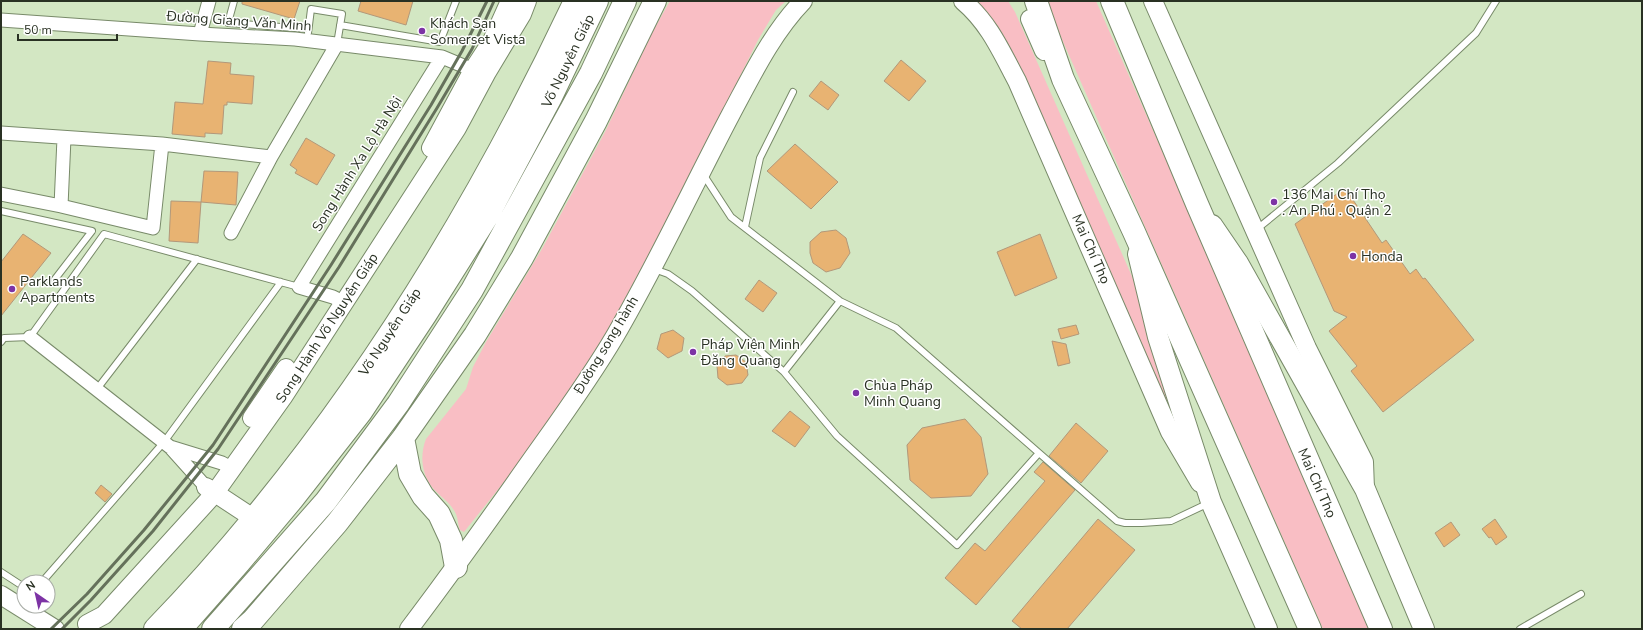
<svg xmlns="http://www.w3.org/2000/svg" width="1643" height="630" viewBox="0 0 1643 630" font-family="'Nunito Sans',sans-serif">
<style>
.green{fill:#f9bec4}
.building{fill:#e8b372;stroke:#b2987a}
.lines{fill:none;stroke-linecap:round;stroke-linejoin:round}
.lane-casing{stroke:#788a69;stroke-width:8}
.street-casing{stroke:#788a69;stroke-width:15}
.secondary-casing{stroke:#788a69;stroke-width:20}
.primary-casing{stroke:#788a69;stroke-width:22}
.highway-casing{stroke:#788a69;stroke-width:24}
.lane{stroke:#fff;stroke-width:6}
.street{stroke:#fff;stroke-width:13}
.secondary{stroke:#fff;stroke-width:18}
.primary{stroke:#fff;stroke-width:20}
.highway{stroke:#fff;stroke-width:22}
.rail{stroke:#65715b;stroke-width:3}
.poi-dot{fill:#7d33a5;stroke:#fff;stroke-width:1.5}
.labels{text-anchor:middle;dominant-baseline:central;stroke-width:3;stroke-linejoin:round;paint-order:stroke}
.street-label{font-size:14px;fill:#293123;stroke:#fff}
.poi-label{font-size:14px;fill:#293123;stroke:#fff;text-anchor:start}
</style>
<rect width="100%" height="100%" fill="#d3e7c3"/>
<!-- green -->
<path class="green" d="M670 1H786L776 10 758 40 674 209 604 337 536 442 464 532 460 530C458 525 458 517 455 512 449 501 439 496 432 487 421 473 420 454 426 439L466 389 473 367 486 342 542 249 605 132 653 31Z
M973 1H1008L1015 12 1142 299 1177 422 1173 424Z
M1045 1H1096L1373 629H1323Z"/>
<!-- building -->
<path class="building" d="M242 1H300L294 19 242 4Z
M361 1H413L406 25 358 11Z
M901 60 926 81 909 101 884 81Z
M208 61 231 63 230 74 254 76 252 104 227 102V105H224L222 134 205 133V137L172 134 175 102 203 104Z
M821 81 839 95 828 110 809 96Z
M306 138 335 155 317 185 295 173 297 170 290 165Z
M795 144 838 182 811 209 767 171Z
M204 171 238 172 236 205 201 202Z
M1345 188 1382 243 1386 240 1410 274 1416 269 1423 279 1425 278 1474 340 1383 412 1351 371 1357 366 1329 331 1347 317 1334 311 1295 224Z
M171 201 201 202 198 243 169 241Z
M836 230 846 238 850 253 840 268 826 272 813 263 810 253V242L821 232Z
M23 234 51 253 1 316V262Z
M1040 234 1057 278 1015 296 997 252Z
M759 280 777 293 763 312 745 299Z
M1076 325 1079 334 1061 339 1058 329Z
M673 330 684 338 682 351 668 358 657 349 661 334Z
M1052 341 1066 344 1070 363 1058 366Z
M736 355 746 362 748 375 742 383 727 385 718 378 717 366 725 356Z
M790 411 810 427 795 447 772 431Z
M965 419 981 437 988 474 971 496 931 498 910 480 907 445 922 428Z
M1076 423 1108 451 1081 483 1049 456Z
M1043 462 1075 490 976 605 945 578 975 543 985 551 1045 481 1034 472Z
M101 485 112 494 105 502 95 493Z
M1098 519 1135 550 1067 629H1022L1012 621Z
M1495 519 1507 537 1496 545 1491 537 1489 538 1482 529Z
M1451 522 1460 535 1444 547 1435 533Z"/>
<g class="lines">
<defs>
<path id="lane" d="M234 1 228 23 308 29
M340 25 440 42 456 1
M308 33 311 9 342 14 337 44
M703 174 731 217 840 301 896 328 1039 453 957 545 837 436 784 372
M1 211 92 231 55 279 67 285
M745 227 760 158 793 92
M1257 229 1338 163 1476 33 1496 1
M654 269 668 274 692 291 784 372 840 301
M1 342 4 338 30 337 104 234 299 287
M97 389 197 259
M1039 453 1117 521 1125 523H1142L1171 521 1209 503
M1 572 24 587
M42 582 164 442 281 282
M1520 629 1581 594"/>
<path id="street" d="M1 20 200 34 295 39 442 57 473 70
M200 34 209 1
M1 133 162 144 271 157
M1 194 61 206 64 138
M61 206 153 228 162 144
M231 233 271 157 337 44
M343 302 333 297 299 287 442 57
M30 337 170 447 205 486
M170 447 222 463 233 469"/>
<path id="secondary" d="M963 1C989 23 1001 51 1017 81L1170 432 1200 483
M1153 1 1307 348 1364 462 1365 489
M1030 19 1044 51
M431 148 473 70 492 41 510 1
M252 418 286 368
M206 487 253 518
M1 595 55 629
M87 624 104 615 214 494 283 397 457 128 487 72 522 14 527 1
M409 629C449 576 487 523 525 469 556 425 588 382 615 336 657 264 692 188 731 114 752 75 772 33 803 1"/>
<path id="primary" d="M1212 225 1238 263 1365 489 1424 629
M1138 254 1158 337 1211 502 1267 629"/>
<path id="highway" d="M1036 1 1063 79 1134 232 1310 629
M1112 1 1197 204 1381 629
M403 438 410 474 423 496 439 514 451 540 456 567
M155 629C330 448 468 228 575 1
M181 629 240 562 292 500 361 412 426 314 487 217 551 97 597 1
M213 629 326 501 398 404 472 290 591 73 625 1
M243 629 253 620 337 523 403 438 475 335 522 258 596 121 655 1"/>
</defs>
<!-- lane casing -->
<use href="#lane" class="lane-casing"/>
<!-- street casing -->
<use href="#street" class="street-casing"/>
<!-- secondary casing -->
<use href="#secondary" class="secondary-casing"/>
<!-- primary casing -->
<use href="#primary" class="primary-casing"/>
<!-- highway casing -->
<use href="#highway" class="highway-casing"/>
<!-- lane -->
<use href="#lane" class="lane"/>
<!-- street -->
<use href="#street" class="street"/>
<!-- secondary -->
<use href="#secondary" class="secondary"/>
<!-- primary -->
<use href="#primary" class="primary"/>
<!-- highway -->
<use href="#highway" class="highway"/>
<!-- rail -->
<path class="rail" d="M51 629 87 594 144 530 213 445 331 265 431 105 462 51 487 1
M62 629 91 600 153 531 218 449 339 267 437 108 472 49 494 1"/>
</g>
<!-- markers -->
<g class="poi-dot">
<circle cx="422" cy="31" r="4"/>
<circle cx="1274" cy="202" r="4"/>
<circle cx="1353" cy="256" r="4"/>
<circle cx="12" cy="289" r="4"/>
<circle cx="693" cy="352" r="4"/>
<circle cx="856" cy="393" r="4"/>
</g>
<g class="labels">
<!-- street labels -->
<g class="street-label">
<text transform="translate(239 21) rotate(4)">Đường Giang Văn Minh</text>
<text transform="translate(568 61) rotate(-64)">Võ Nguyên Giáp</text>
<text transform="translate(357 164) rotate(-58)">Song Hành Xa Lộ Hà Nội</text>
<text transform="translate(1091 249) rotate(66)">Mai Chí Thọ</text>
<text transform="translate(327 328) rotate(-57)">Song Hành Võ Nguyên Giáp</text>
<text transform="translate(390 332) rotate(-57)">Võ Nguyên Giáp</text>
<text transform="translate(606 345) rotate(-59)">Đường song hành</text>
<text transform="translate(1317 483) rotate(66)">Mai Chí Thọ</text>
</g>
<!-- poi labels -->
<g class="poi-label">
<text x="430" y="23">Khách Sạn<tspan x="430" dy="16">Somerset Vista</tspan></text>
<text x="1282" y="194">136 Mai Chí Thọ<tspan x="1282" dy="16">. An Phú . Quận 2</tspan></text>
<text x="1361" y="256">Honda</text>
<text x="20" y="281">Parklands<tspan x="20" dy="16">Apartments</tspan></text>
<text x="701" y="344">Pháp Viện Minh<tspan x="701" dy="16">Đăng Quang</tspan></text>
<text x="864" y="385">Chùa Pháp<tspan x="864" dy="16">Minh Quang</tspan></text>
</g>
</g>
<!-- border -->
<rect width="1643" height="630" fill="none" stroke="#293123" stroke-width="4"/>
<!-- north arrow -->
<g transform="translate(36 594) rotate(326)"><circle r="19" fill="#ffffff" stroke="#a9ada7"/>
<path d="M0-3L7 15L0 10L-7 15Z" fill="#7d33a5"/>
<text y="-6" font-size="11" font-weight="bold" text-anchor="middle" fill="#293123">N</text>
</g>
<!-- scale -->
<path d="M18 34v6h99v-6" fill="none" stroke="#293123" stroke-width="2"/>
<text x="24" y="34" font-size="12" fill="#293123" stroke="#ffffff" stroke-width="3" paint-order="stroke">50 m</text>
</svg>
